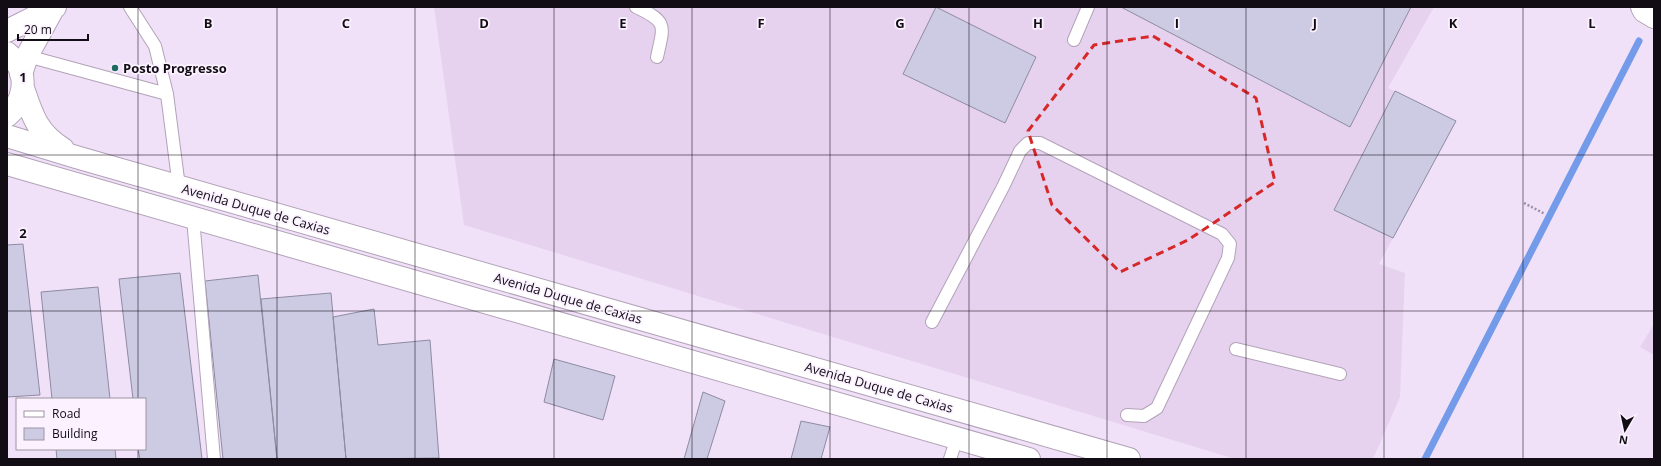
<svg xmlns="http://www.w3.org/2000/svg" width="1661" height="466" viewBox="0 0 1661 466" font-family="'Open Sans',sans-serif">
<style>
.built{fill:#e6d2ef}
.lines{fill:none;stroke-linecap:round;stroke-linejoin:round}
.stream{stroke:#749aea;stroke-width:7}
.building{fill:#cdcae3;stroke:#8d8ba2}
.lane-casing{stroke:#b2a3b8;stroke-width:14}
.street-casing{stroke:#b2a3b8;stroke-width:24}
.primary-casing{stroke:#b2a3b8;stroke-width:24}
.path{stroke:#9b8fa1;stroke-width:2.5;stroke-dasharray:2 2;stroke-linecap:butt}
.lane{stroke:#fff;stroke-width:12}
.street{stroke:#fff;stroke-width:22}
.primary{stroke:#fff;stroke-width:22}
.marked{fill:none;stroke:#d62828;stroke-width:3;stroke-dasharray:8 5;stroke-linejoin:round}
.grid{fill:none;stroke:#120d15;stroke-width:1;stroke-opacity:0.55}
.poi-dot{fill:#206a63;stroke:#fbf1ff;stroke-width:1.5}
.labels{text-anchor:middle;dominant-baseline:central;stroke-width:3.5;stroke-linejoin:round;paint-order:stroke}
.poi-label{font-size:13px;font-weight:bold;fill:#120d15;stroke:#fbf1ff;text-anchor:start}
.street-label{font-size:13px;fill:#120d15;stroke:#fbf1ff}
.grid-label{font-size:13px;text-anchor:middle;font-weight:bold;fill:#120d15;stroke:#fbf1ff;stroke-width:3.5;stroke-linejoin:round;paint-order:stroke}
</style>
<rect width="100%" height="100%" fill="#f1e1f8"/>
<!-- built -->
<path class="built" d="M434 7H1434L1388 88 1456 121 1379 264 1405 273 1400 397 1373 459H1235L464 225Z
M1654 324V355L1640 347Z"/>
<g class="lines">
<!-- stream -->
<path class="stream" d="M1425 459 1639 41"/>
</g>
<!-- building -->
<path class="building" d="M936 7 1036 57 1005 123 903 74Z
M1121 7H1411L1350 127Z
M1395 91 1456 121 1393 238 1334 210Z
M23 244 40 395 7 397V245Z
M180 273 202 459H140L138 449H145V399H133L119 279Z
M258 275 277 459H223L205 281Z
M98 287 110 399H52L41 292Z
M331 293 346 459H277L261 299Z
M374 309 378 345 430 340 439 458 346 459 333 317Z
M554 359 615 376 603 420 544 402Z
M703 392 725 401 707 459H684Z
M801 421 830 427 821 459H791Z
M56 449H115L116 459H57Z"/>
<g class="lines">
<defs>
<path id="lane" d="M130 7 155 46 167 94 179 187
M636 7C668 22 664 25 657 57
M1074 40 1088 7
M27 56 167 94
M193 218 214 459
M932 322 1003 187 1020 151 1028 143H1040L1222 234 1230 244 1228 258 1157 408 1144 416 1127 415
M1236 349 1340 374
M950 459 957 438"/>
<path id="street" d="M1642 7 1644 11 1654 17
M7 31 55 7
M21 74 27 56 54 7"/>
<path id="primary" d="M7 53C10 56 14 59 16 62 28 79 23 103 7 116
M23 88C32 115 37 133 63 149
M7 136 76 157 1129 459
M7 164 1029 459"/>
</defs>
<!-- lane casing -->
<use href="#lane" class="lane-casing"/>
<!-- street casing -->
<use href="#street" class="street-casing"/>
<!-- primary casing -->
<use href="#primary" class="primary-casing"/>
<!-- path -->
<path class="path" d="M1524 203 1545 214"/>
<!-- lane -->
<use href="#lane" class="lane"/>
<!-- street -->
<use href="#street" class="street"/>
<!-- primary -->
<use href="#primary" class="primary"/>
</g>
<!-- marked area -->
<path class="marked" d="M1153 36 1256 98 1275 182 1188 240 1120 272 1052 205 1028 131 1094 45Z"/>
<!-- grid -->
<path class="grid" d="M138 7V399M277 7V459M415 7V459M554 7V459M692 7V459M830 7V459M969 7V459M1107 7V459M1246 7V459M1384 7V459M1523 7V459M7 155H1654M7 311H1654M138 449V459"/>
<!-- markers -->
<circle class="poi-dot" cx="115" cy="68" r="4"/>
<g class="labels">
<!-- poi labels -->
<g class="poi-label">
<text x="123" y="68">Posto Progresso</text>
</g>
<!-- street labels -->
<g class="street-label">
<text transform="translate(256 209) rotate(16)">Avenida Duque de Caxias</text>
<text transform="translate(568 298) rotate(16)">Avenida Duque de Caxias</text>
<text transform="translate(879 387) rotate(16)">Avenida Duque de Caxias</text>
</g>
</g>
<g class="grid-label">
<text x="208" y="28">B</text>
<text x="346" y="28">C</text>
<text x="484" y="28">D</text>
<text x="623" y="28">E</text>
<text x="761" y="28">F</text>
<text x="900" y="28">G</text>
<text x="1038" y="28">H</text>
<text x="1177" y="28">I</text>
<text x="1315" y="28">J</text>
<text x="1453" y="28">K</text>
<text x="1592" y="28">L</text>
<text x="23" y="82">1</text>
<text x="23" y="238">2</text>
</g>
<!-- border -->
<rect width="1661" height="466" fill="none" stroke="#120d15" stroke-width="16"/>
<!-- legend -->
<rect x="16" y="398" width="130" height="52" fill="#fbf1ff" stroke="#9e96a1"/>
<rect x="24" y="411" width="20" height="6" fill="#ffffff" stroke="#9e96a1"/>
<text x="52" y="418" font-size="12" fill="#120d15">Road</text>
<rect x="24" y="428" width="20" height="12" fill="#cdcae3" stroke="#9e96a1"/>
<text x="52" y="438" font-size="12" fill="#120d15">Building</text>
<!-- north arrow -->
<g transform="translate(1625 430) rotate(189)" stroke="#fbf1ff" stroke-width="3" paint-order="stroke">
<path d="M0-3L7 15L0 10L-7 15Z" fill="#120d15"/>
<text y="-6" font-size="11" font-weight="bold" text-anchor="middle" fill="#120d15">N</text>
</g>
<!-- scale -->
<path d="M18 34v6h70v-6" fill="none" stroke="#120d15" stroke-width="2"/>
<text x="24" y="34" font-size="12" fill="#120d15" stroke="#fbf1ff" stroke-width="3" paint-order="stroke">20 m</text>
</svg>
